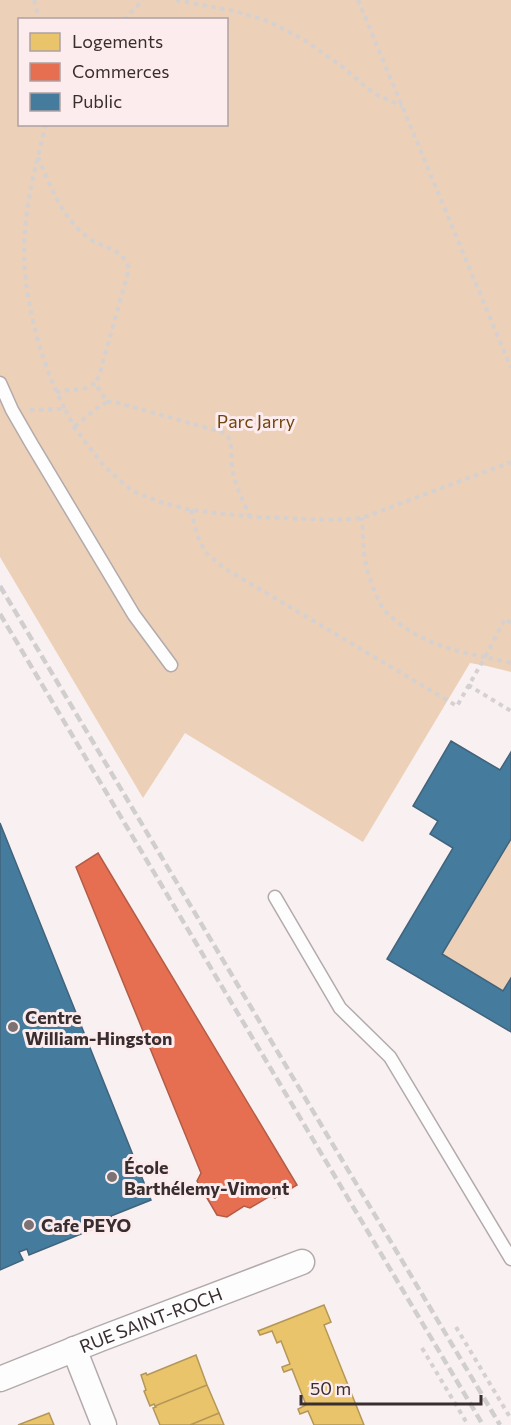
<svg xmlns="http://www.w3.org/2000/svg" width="511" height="1425" viewBox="0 0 511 1425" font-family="Commissioner,sans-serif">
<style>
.green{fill:#ecd0b8;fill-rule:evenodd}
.homes{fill:#e9c46a;stroke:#b49758;stroke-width:1.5}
.shops{fill:#e76f51;stroke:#b35c47;stroke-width:1.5}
.public{fill:#457b9d;stroke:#41647c;stroke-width:1.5}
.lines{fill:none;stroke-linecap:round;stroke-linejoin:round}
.lane-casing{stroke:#b3aaab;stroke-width:15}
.street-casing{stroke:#b3aaab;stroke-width:27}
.path{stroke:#d5d1d1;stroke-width:4;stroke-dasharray:4.5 4.5;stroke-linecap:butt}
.lane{stroke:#fefdfd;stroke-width:12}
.street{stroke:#fefdfd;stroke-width:24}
.rail{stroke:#d0cece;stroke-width:4.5;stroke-dasharray:9 4.5;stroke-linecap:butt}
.poi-dot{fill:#7c7273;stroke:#fdecee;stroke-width:2}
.labels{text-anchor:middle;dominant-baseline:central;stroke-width:6;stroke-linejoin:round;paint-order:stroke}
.park-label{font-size:18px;fill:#70450e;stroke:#fdecee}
.poi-label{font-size:18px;font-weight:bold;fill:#392e2f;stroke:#fdecee;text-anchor:start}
.street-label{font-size:18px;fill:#392e2f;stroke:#fdecee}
</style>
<rect width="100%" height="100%" fill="#f9f0f1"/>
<!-- green -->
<path class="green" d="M0 0H511V672L487 666 470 663 363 842 185 733 143 798 0 557ZM20 20H226V124H20Z
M451 741 500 769 511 752V1032L387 959 453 848 430 834 438 821 413 806Z"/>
<!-- homes -->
<path class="homes" d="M324 1305 331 1322 324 1325 364 1425H314L308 1411 300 1414 298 1409 306 1405 292 1369 284 1372 283 1370 282 1367 290 1364 281 1341 277 1343 272 1331 260 1335 258 1331Z
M196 1355 207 1385 155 1406 154 1404 150 1406 144 1391 146 1390 141 1375 146 1373 147 1375Z
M207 1385 219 1413 190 1425H160L153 1408 156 1407 155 1406Z
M49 1413 54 1425H18Z
M219 1413 224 1425H190Z"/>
<!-- shops -->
<path class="shops" d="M98 853 297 1185 275 1198 270 1196 250 1208 244 1206 227 1217 217 1215 197 1181 201 1173 76 867Z"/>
<!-- public -->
<path class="public" d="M451 741 500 770 511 752V839L442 954 503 991 511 978V1032L387 959 453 848 430 834 438 821 413 806Z
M0 823 151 1200 111 1216 113 1221 29 1255 27 1249 19 1252 23 1260 0 1270Z"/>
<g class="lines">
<defs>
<path id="lane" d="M0 383 12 410 31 443 134 615 171 665
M275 897 340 1008 390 1057 511 1259"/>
<g id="street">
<path d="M74 1349 104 1425"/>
<path id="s1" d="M0 1379 100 1339 302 1262"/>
</g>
</defs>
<!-- lane casing -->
<use href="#lane" class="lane-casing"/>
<!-- street casing -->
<use href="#street" class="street-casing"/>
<!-- path -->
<path class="path" d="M34 0 39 20
M176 0 234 11 268 21 303 39 344 68 373 93 402 106
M358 0 511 368
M124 20 143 0
M46 124C37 160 27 196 25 232 20 288 39 360 65 409
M38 157C50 186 63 220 90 239 105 249 124 249 129 269L99 376 95 383
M56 392 86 388 95 383 107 402 97 408 74 427
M107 402H115L225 433C234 442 230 454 232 466 234 484 243 500 250 517
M30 410 65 409 74 427 104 466 132 491 160 502 191 510 251 517 334 520 362 518 511 462
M191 510 197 535 205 552 224 568 457 706 485 657C454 651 425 643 400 624 394 619 387 614 383 608 376 598 369 577 366 565 363 550 363 534 362 518
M511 623 505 619 485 657 511 663
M468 685 511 711
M456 1327 511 1419
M422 1348 468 1425"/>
<!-- lane -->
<use href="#lane" class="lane"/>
<!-- street -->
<use href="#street" class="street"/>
<!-- rail -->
<path class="rail" d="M0 586 500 1425
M0 614 483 1425"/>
</g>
<!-- markers -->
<g class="poi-dot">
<circle cx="13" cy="1027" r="6"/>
<circle cx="112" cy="1177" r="6"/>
<circle cx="29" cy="1225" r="6"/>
</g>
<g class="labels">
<!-- park labels -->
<g class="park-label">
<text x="256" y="421">Parc Jarry</text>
</g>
<!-- poi labels -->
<g class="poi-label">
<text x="25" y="1017">Centre<tspan x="25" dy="21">William-Hingston</tspan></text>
<text x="124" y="1167">École<tspan x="124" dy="21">Barthélemy-Vimont</tspan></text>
<text x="41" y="1225">Cafe PEYO</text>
</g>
<!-- street labels -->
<g class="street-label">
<text stroke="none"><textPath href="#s1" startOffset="162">RUE SAINT-ROCH</textPath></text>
</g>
</g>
<!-- legend -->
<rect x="18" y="18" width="210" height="108" fill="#fdecee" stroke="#afa0a2" stroke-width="1.5"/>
<rect x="30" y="33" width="30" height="18" fill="#e9c46a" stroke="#afa0a2" stroke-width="1.5"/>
<text x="72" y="48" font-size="18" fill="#392e2f">Logements</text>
<rect x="30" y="63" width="30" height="18" fill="#e76f51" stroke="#afa0a2" stroke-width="1.5"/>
<text x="72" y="78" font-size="18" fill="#392e2f">Commerces</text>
<rect x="30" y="93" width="30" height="18" fill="#457b9d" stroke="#afa0a2" stroke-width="1.5"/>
<text x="72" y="108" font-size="18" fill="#392e2f">Public</text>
<!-- scale -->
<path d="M301 1395v9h180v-9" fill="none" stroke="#392e2f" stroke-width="3"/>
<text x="310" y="1395" font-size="18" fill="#392e2f" stroke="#fdecee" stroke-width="4.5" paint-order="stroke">50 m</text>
</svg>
